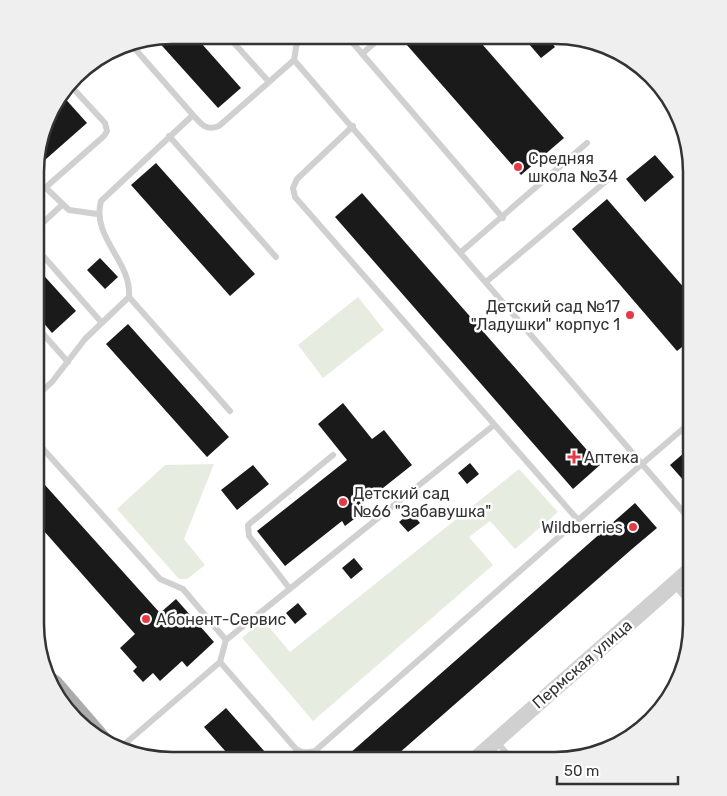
<svg xmlns="http://www.w3.org/2000/svg" width="727" height="796" viewBox="0 0 727 796" font-family="Rubik,sans-serif">
<style>
.green{fill:#e6ecdf}
.building{fill:#1a1a1a}
.lines{fill:none;stroke-linecap:round;stroke-linejoin:round}
.service{stroke:#d0d0d0;stroke-width:6}
.tertiary{stroke:#d0d0d0;stroke-width:16}
.primary{stroke:#ababab;stroke-width:20}
.poi-dot{fill:#e63946;stroke:#fff;stroke-width:2}
.labels{text-anchor:middle;dominant-baseline:central;stroke-width:5;stroke-linejoin:round;paint-order:stroke}
.poi-label{font-size:16px;fill:#333;stroke:#fff;text-anchor:start}
.street-label{font-size:16px;fill:#333;stroke:#fff}
.rim{fill:none;stroke:#333;stroke-width:2.5}
</style>
<rect width="100%" height="100%" fill="#fff"/>
<!-- green -->
<path class="green" d="M358 297 384 330 323 378 298 345Z
M214 464 184 539 205 565 187 579H179L117 509 165 465Z
M519 469 558 512 515 549 490 521 469 537 493 565 313 721 242 638 263 620 290 652Z"/>
<!-- building -->
<path class="building" d="M172 35H194L241 88 218 108 155 38Z
M399 36H475L564 138 521 175Z
M522 36H546L555 47 541 58Z
M61 94 87 123 37 167 38 145 53 103Z
M655 155 674 177 645 202 626 179Z
M156 163 255 274 230 296 131 185Z
M362 193 600 465 573 489 335 217Z
M607 199 686 290 692 285V339L677 351 572 229Z
M100 258 118 277 105 289 87 270Z
M37 268 76 311 52 333 37 315Z
M128 324 229 437 207 457 106 344Z
M343 403 372 439 384 430 412 465 354 511 358 516 345 526 342 521 285 566 257 531 347 460 318 424Z
M692 446V490L670 465Z
M470 463 479 474 467 484 458 473Z
M253 465 269 484 237 510 221 490Z
M36 475 160 613 176 599 214 642 187 667 182 661 160 681 153 673 143 682 133 671 137 667 120 648 135 634 36 522Z
M635 503 657 528 632 549 390 761H341Z
M411 512 420 523 408 532 399 522Z
M354 558 363 569 351 579 342 568Z
M298 603 307 614 295 624 286 613Z
M226 708 273 761H234L204 727Z"/>
<g class="lines">
<!-- service -->
<path class="service" d="M227 35 269 82
M346 35 503 218
M129 42 193 115
M362 54 382 36
M294 60 642 464 692 421
M353 126 297 179 293 188 295 197 578 520
M169 136 276 257
M46 188 69 210 97 214
M37 195 104 136 107 131 105 123 69 84
M37 228 62 205
M37 249 102 323
M461 252 587 143
M486 282 611 177
M129 297 230 411
M37 327 68 362
M36 396 52 382 85 339 129 297C132 261 91 238 101 201L193 115C202 125 206 131 219 126L294 60 298 35
M36 441 160 579 183 589 226 640 220 662 120 748
M674 585 692 605
M290 589 249 536 248 525 333 455
M226 640 494 425
M220 662 296 749C303 753 307 753 315 751L642 464 692 522
M496 741 513 761"/>
<!-- tertiary -->
<path class="tertiary" d="M473 761 692 568"/>
<!-- primary -->
<path class="primary" d="M53 684 104 743"/>
</g>
<!-- markers -->
<g class="poi-dot">
<circle cx="518" cy="167" r="5"/>
<circle cx="630" cy="315" r="5"/>
<path d="M571.5 449.5h5v5h5v5h-5v5h-5v-5h-5v-5h5z"/>
<circle cx="343" cy="502" r="5"/>
<circle cx="633" cy="527" r="5"/>
<circle cx="146" cy="619" r="5"/>
</g>
<g class="labels">
<!-- poi labels -->
<g class="poi-label">
<text x="528" y="158">Средняя<tspan x="528" dy="18">школа №34</tspan></text>
<text x="620" y="306" text-anchor="end">Детский сад №17<tspan x="620" dy="18">"Ладушки" корпус 1</tspan></text>
<text x="584" y="457">Аптека</text>
<text x="353" y="493">Детский сад<tspan x="353" dy="18">№66 "Забавушка"</tspan></text>
<text x="623" y="527" text-anchor="end">Wildberries</text>
<text x="156" y="619">Абонент-Сервис</text>
</g>
<!-- street labels -->
<g class="street-label">
<text transform="translate(582 664) rotate(-41)">Пермская улица</text>
</g>
</g>
<!-- crop -->
<path d="M0 0H727V796H0ZM172 44H555A128 128 0 0 1 683 172V624A128 128 0 0 1 555 752H172A128 128 0 0 1 44 624V172A128 128 0 0 1 172 44Z" fill="#efefef" fill-rule="evenodd"/>
<path class="rim" d="M172 44H555A128 128 0 0 1 683 172V624A128 128 0 0 1 555 752H172A128 128 0 0 1 44 624V172A128 128 0 0 1 172 44Z"/>
<!-- scale -->
<path d="M557 776v8h121v-8" fill="none" stroke="#333333" stroke-width="2.5"/>
<text x="564" y="776" font-size="15" fill="#333333" stroke="#ffffff" stroke-width="4" paint-order="stroke">50 m</text>
</svg>
